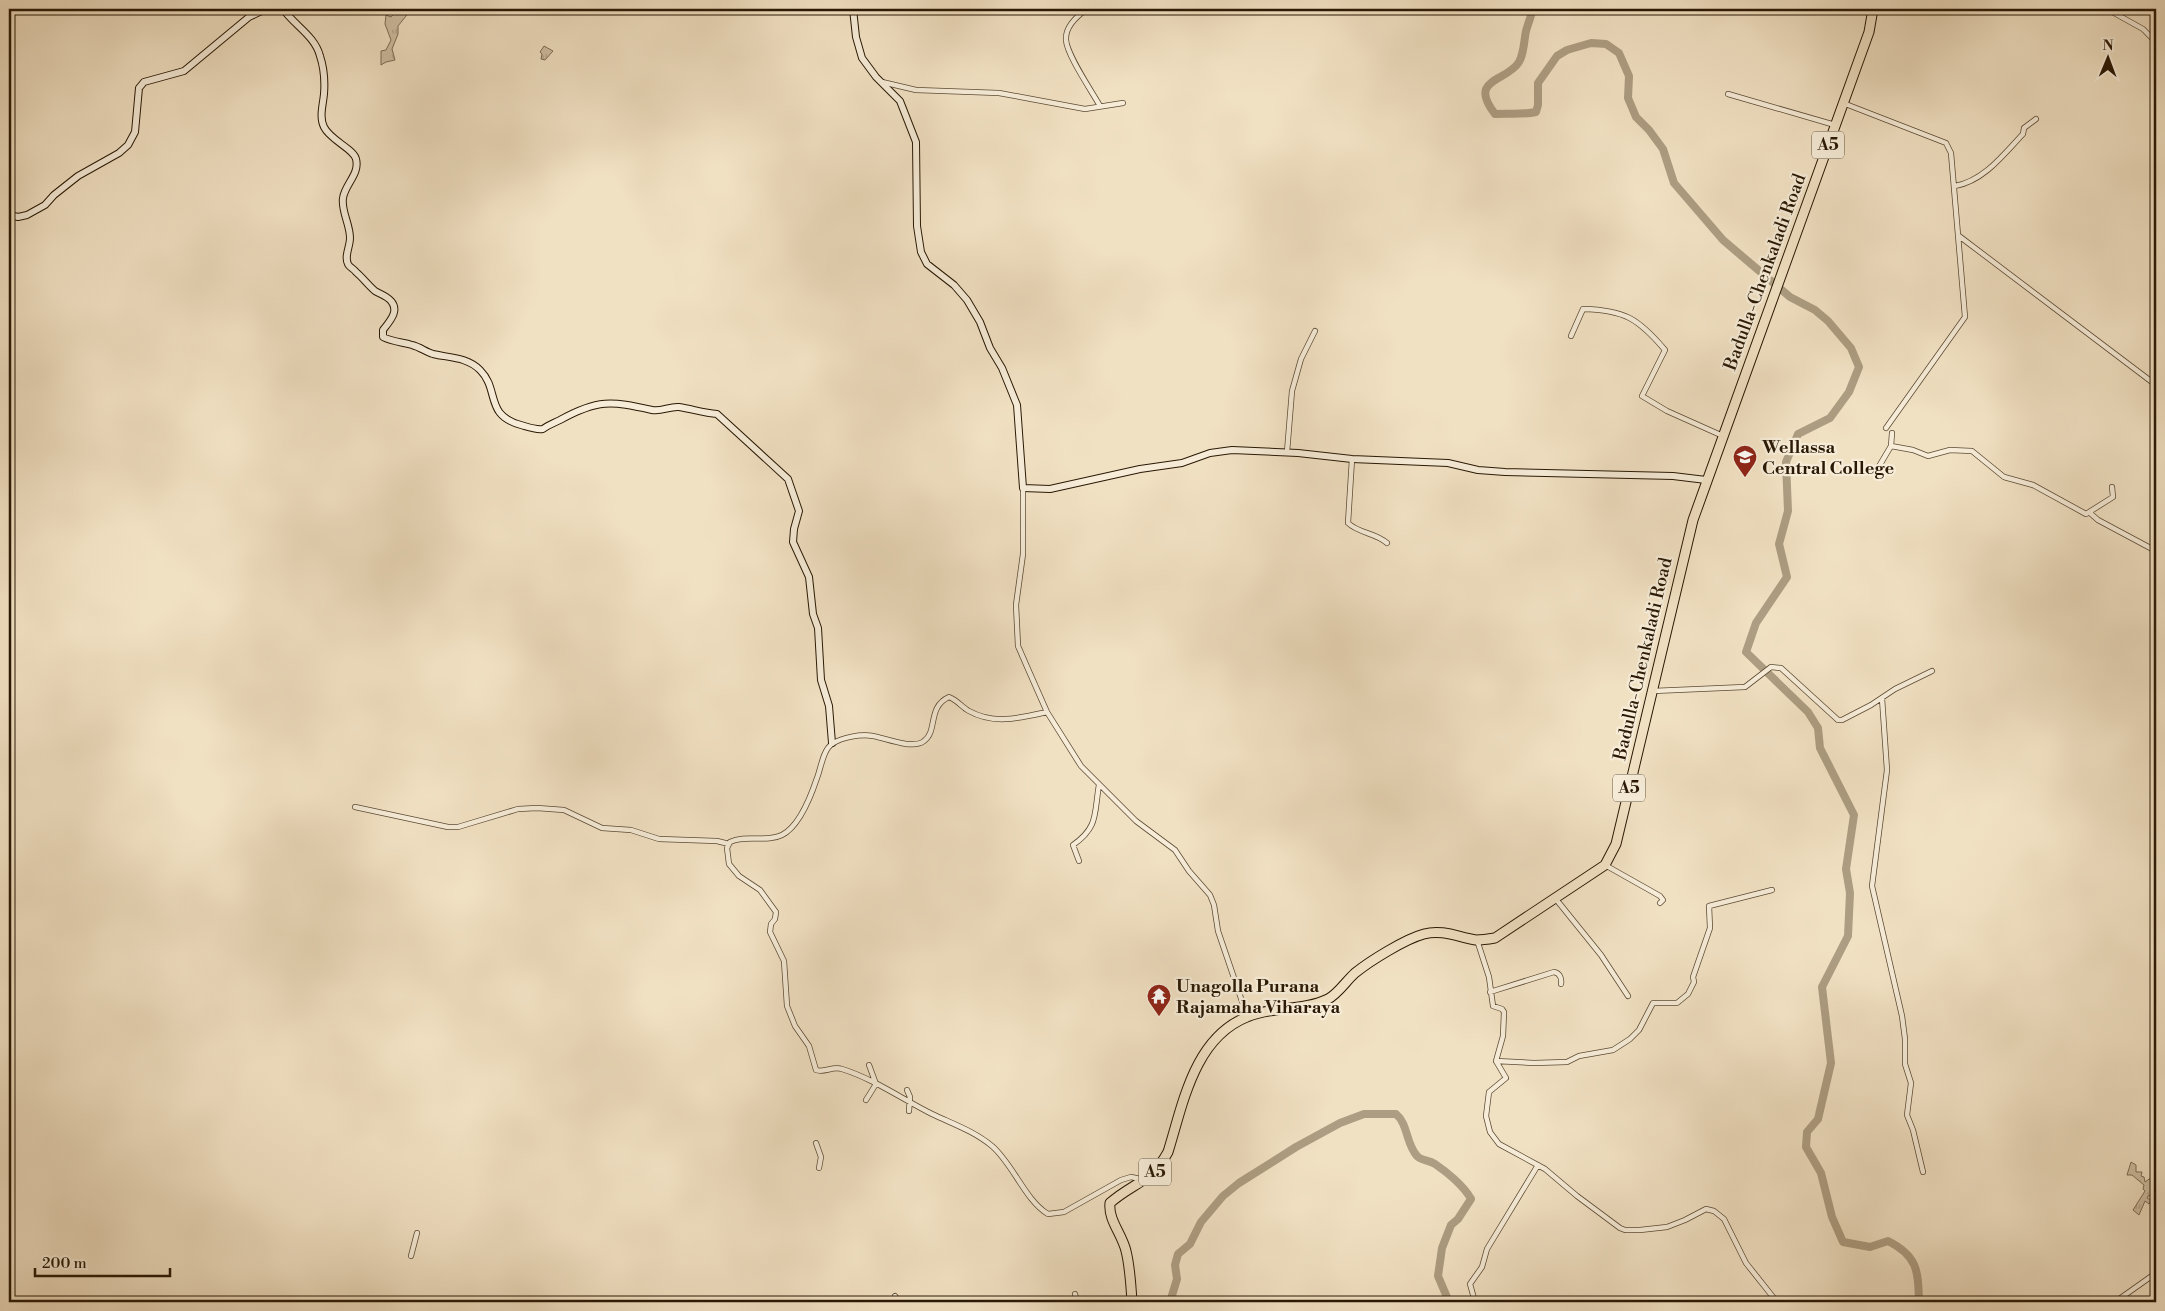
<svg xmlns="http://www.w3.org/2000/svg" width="2165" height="1311" viewBox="0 0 2165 1311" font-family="'Libre Bodoni',serif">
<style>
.grass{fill:url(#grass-tufts);stroke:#7c6c54}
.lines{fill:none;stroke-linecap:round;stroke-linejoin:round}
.river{stroke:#ad9d82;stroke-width:8}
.street-casing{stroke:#5b4a34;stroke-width:6}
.secondary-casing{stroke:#291804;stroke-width:8}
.highway-casing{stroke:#291804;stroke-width:11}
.street{stroke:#f6ecd8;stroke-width:4.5}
.secondary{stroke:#f6ecd8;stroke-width:6}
.highway{stroke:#f1e1c3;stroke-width:9}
.labels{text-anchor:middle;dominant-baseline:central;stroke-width:4.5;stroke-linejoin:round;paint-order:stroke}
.shield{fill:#f6ecd8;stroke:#665844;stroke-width:1}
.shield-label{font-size:16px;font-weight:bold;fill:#291804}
.street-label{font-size:18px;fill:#291804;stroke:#f6ecd8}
.poi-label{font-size:18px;font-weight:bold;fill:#291804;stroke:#f6ecd8;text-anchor:start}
</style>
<defs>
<pattern id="grass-tufts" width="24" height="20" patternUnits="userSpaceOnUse" patternTransform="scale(1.25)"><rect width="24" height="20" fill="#cfbfa3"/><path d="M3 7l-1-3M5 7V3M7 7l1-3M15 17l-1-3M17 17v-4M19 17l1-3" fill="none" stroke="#b2a38b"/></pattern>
</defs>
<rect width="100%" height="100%" fill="#f1e1c3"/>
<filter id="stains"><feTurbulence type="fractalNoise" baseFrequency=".004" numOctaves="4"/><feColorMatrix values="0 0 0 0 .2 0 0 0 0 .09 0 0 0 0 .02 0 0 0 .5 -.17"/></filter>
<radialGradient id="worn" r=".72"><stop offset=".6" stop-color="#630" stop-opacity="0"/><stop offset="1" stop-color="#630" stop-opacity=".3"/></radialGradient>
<!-- grass -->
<path class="grass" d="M395 9H421L410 11 398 26V34L392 49 395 60 386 62 381 65V51L386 50 391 40 385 24 386 15 391 17 396 11Z
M544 46 553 51 545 60 541 59 542 54 540 52Z
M2131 1162 2136 1165V1172H2142L2141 1176 2144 1177 2145 1182 2152 1177 2156 1180V1185L2153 1192 2155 1193 2153 1196H2148L2147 1198 2151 1200 2149 1204 2145 1201 2139 1215 2133 1210 2145 1191 2143 1189 2144 1185 2132 1175H2127Z"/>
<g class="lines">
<!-- river -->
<path class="river" d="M1533 9C1531 16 1528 24 1526 31 1524 40 1524 54 1519 62 1507 82 1467 78 1495 114 1509 113 1523 115 1536 112L1538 105V83L1557 56 1567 50 1591 43 1606 44 1619 53 1629 76 1628 98 1636 117 1649 130 1663 149 1674 183 1723 240 1790 297 1815 310 1828 321 1851 348 1859 367 1849 392 1830 418 1798 434 1786 462 1788 511 1779 544 1787 577 1756 623 1746 652 1808 712 1818 728 1820 748 1854 815 1846 869 1850 893 1848 936 1822 987 1831 1063 1818 1119 1807 1132 1806 1147 1821 1173 1832 1217 1843 1242 1870 1247 1888 1241C1918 1256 1918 1271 1919 1302
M1170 1302 1177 1279 1175 1265 1178 1254 1190 1244 1201 1222 1223 1196 1239 1183 1296 1147 1340 1123 1364 1114H1396C1408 1124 1406 1144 1417 1156 1422 1161 1429 1160 1435 1164 1447 1172 1464 1186 1471 1199L1458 1219 1451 1225 1442 1248 1438 1276 1449 1302"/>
<defs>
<path id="street" d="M1087 9C1077 16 1065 26 1066 40 1067 55 1091 90 1100 106
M2107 9 2143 29 2156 42
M882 82 916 90 999 93 1085 109 1123 103
M1728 94 1835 125
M1843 103 1946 143 1951 153 1965 317 1886 428
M1955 186C1984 181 2004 154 2023 134L2024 128 2036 119
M1959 236 2156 385
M1571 336 1583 309C1624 310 1638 318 1665 350L1642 396 1667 411 1723 436
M1892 433 1891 446 1913 450 1928 456 1950 450 1972 451 2004 477 2033 485 2086 514 2113 497 2112 487
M1287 452 1292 391 1301 359 1315 331
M1352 459 1348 523C1358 533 1376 533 1387 543
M1878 468 1891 446
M1023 488V554L1016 605 1018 646 1028 669 1047 712 1081 766 1136 821 1175 850 1189 871 1210 895 1214 905 1218 931 1247 1016
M2090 513 2098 520 2156 551
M1653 691 1745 687 1771 667 1781 668 1838 720H1842L1871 705 1895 689 1932 671
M1882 698 1887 770 1872 886 1902 1016 1905 1039V1064L1911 1083 1907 1115 1913 1130 1923 1172
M1047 712C1020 718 994 725 969 711 962 707 957 700 949 697 927 707 938 731 924 741 913 750 885 738 873 736 861 734 842 737 832 744 823 750 821 768 817 778 811 796 800 826 782 835 766 843 746 834 730 842L727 848 729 864 739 876 760 890 776 912 775 919 771 924 770 932 784 961 787 1006 795 1026 809 1046 816 1070C825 1073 832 1066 842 1069 874 1079 902 1099 932 1114 953 1124 974 1131 992 1146 1013 1164 1025 1200 1048 1214L1064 1212 1121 1180 1131 1177 1145 1180
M355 807 448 827H458L518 809 537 808 564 810 602 828 631 830 659 839 717 841 729 844
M1079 861 1073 845C1099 827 1094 813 1099 785
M1605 865 1660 896 1663 900 1660 903
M1555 898 1601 955 1628 996
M1477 940 1489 977 1493 1006 1502 1009 1504 1012 1503 1036 1496 1061 1506 1078 1489 1092 1486 1116 1490 1132 1499 1144 1545 1169 1577 1196 1620 1228 1625 1230H1640L1667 1227 1685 1220 1706 1209 1714 1211 1724 1219 1746 1263 1777 1302
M1490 992 1554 972C1560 973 1562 979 1561 984
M1496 1061 1534 1063 1567 1062 1579 1056 1613 1050 1630 1039 1639 1030 1653 1003H1677L1688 994 1694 982 1693 977 1710 928 1709 906 1772 890
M907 1090 910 1097 909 1111
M866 1100 876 1084 869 1065
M816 1143 821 1157 819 1168
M411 1256 417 1233
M1075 1294 1077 1302
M895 1296 899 1302
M1475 1302 1470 1284 1482 1267 1487 1249 1538 1165
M2115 1302 2156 1273"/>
<path id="secondary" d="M283 9C294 25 315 36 320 56 324 68 325 81 324 94 323 105 319 117 324 127 330 140 354 149 356 159 360 174 345 184 343 198 341 211 350 224 350 238 350 247 344 256 348 264 349 267 354 269 356 272 363 278 368 285 375 291 380 294 387 296 391 301 400 311 389 322 383 330V337C393 342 402 342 412 345 420 347 426 352 433 354 450 358 467 357 480 370 500 390 484 415 521 425 528 427 535 430 543 429 548 425 554 423 560 420 598 399 611 401 652 410 661 412 670 406 679 407 692 409 704 413 717 414L788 479 799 511 794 529 793 542 809 577 813 614 818 628 821 680 829 706 832 743
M853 9 856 37 862 58 876 77 900 101 916 142 917 226 921 252 927 264 954 285 967 300 980 322 990 348 1002 368 1017 405 1023 488 1050 489 1140 469 1182 463 1210 453 1232 450 1298 453 1352 459 1448 463 1478 470 1505 472 1673 476 1706 480
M9 215 18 217 27 215 45 205 54 195 78 176 119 153 128 145 135 132 139 88 144 82 184 71 249 17 266 9"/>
<path id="highway" d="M1132 1302C1131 1285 1130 1267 1126 1251 1122 1234 1108 1220 1110 1203 1134 1182 1151 1183 1168 1152 1183 1104 1194 1038 1247 1017 1272 1006 1303 1011 1328 999 1338 994 1346 981 1355 973 1370 961 1405 939 1424 934 1442 929 1458 937 1476 940 1482 940 1489 939 1495 938L1605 865 1616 844 1693 520 1869 32 1873 9"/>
</defs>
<!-- street casing -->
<use href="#street" class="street-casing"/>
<!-- secondary casing -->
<use href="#secondary" class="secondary-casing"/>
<!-- highway casing -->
<use href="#highway" class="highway-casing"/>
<!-- street -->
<use href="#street" class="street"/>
<!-- secondary -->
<use href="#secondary" class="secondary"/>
<!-- highway -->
<use href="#highway" class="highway"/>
</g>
<!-- icons -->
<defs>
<symbol id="school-pin" viewBox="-11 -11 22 30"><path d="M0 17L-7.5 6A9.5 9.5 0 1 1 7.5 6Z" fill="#8f2418" stroke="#f6ecd8"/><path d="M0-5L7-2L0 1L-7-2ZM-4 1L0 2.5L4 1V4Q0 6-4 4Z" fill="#fff"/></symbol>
<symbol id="temple-pin" viewBox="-11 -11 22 30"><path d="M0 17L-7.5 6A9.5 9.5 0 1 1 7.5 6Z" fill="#8f2418" stroke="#f6ecd8"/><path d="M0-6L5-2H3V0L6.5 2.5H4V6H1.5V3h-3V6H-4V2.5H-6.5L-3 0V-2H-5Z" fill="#fff"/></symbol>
</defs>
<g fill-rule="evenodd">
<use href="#school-pin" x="1731" y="443" width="28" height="38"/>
<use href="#temple-pin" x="1145" y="982" width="28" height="38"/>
</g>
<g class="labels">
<!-- shield labels -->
<g class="shield">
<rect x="1812" y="131.5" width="32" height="27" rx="4"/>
<rect x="1613" y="774.5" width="32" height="27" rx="4"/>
<rect x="1139" y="1158.5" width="32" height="27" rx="4"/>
</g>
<g class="shield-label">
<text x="1828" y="145">A5</text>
<text x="1629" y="788">A5</text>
<text x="1155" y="1172">A5</text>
</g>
<!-- street labels -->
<g class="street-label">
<text transform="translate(1765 272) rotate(-70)">Badulla-Chenkaladi Road</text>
<text transform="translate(1643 659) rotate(-77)">Badulla-Chenkaladi Road</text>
</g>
<!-- poi labels -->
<g class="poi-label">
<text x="1762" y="447">Wellassa<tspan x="1762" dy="21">Central College</tspan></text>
<text x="1176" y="986">Unagolla Purana<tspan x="1176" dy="21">Rajamaha Viharaya</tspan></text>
</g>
</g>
<!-- margin -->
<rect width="2165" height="1311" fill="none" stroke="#f1e1c3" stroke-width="30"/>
<rect x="10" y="10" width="2145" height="1291" fill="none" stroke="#291804" stroke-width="2.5"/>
<rect x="15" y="15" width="2135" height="1281" fill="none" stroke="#291804"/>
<!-- north arrow -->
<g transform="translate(2108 58) rotate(1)" stroke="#f6ecd8" stroke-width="4" paint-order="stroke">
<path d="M0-4L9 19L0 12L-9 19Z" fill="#291804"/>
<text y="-8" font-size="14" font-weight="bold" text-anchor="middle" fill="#291804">N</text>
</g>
<!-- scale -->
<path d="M35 1268v8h135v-8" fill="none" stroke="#291804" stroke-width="2.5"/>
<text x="42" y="1268" font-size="15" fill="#291804" stroke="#f6ecd8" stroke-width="4" paint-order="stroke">200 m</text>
<rect width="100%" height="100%" filter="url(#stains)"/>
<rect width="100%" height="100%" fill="url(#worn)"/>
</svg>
